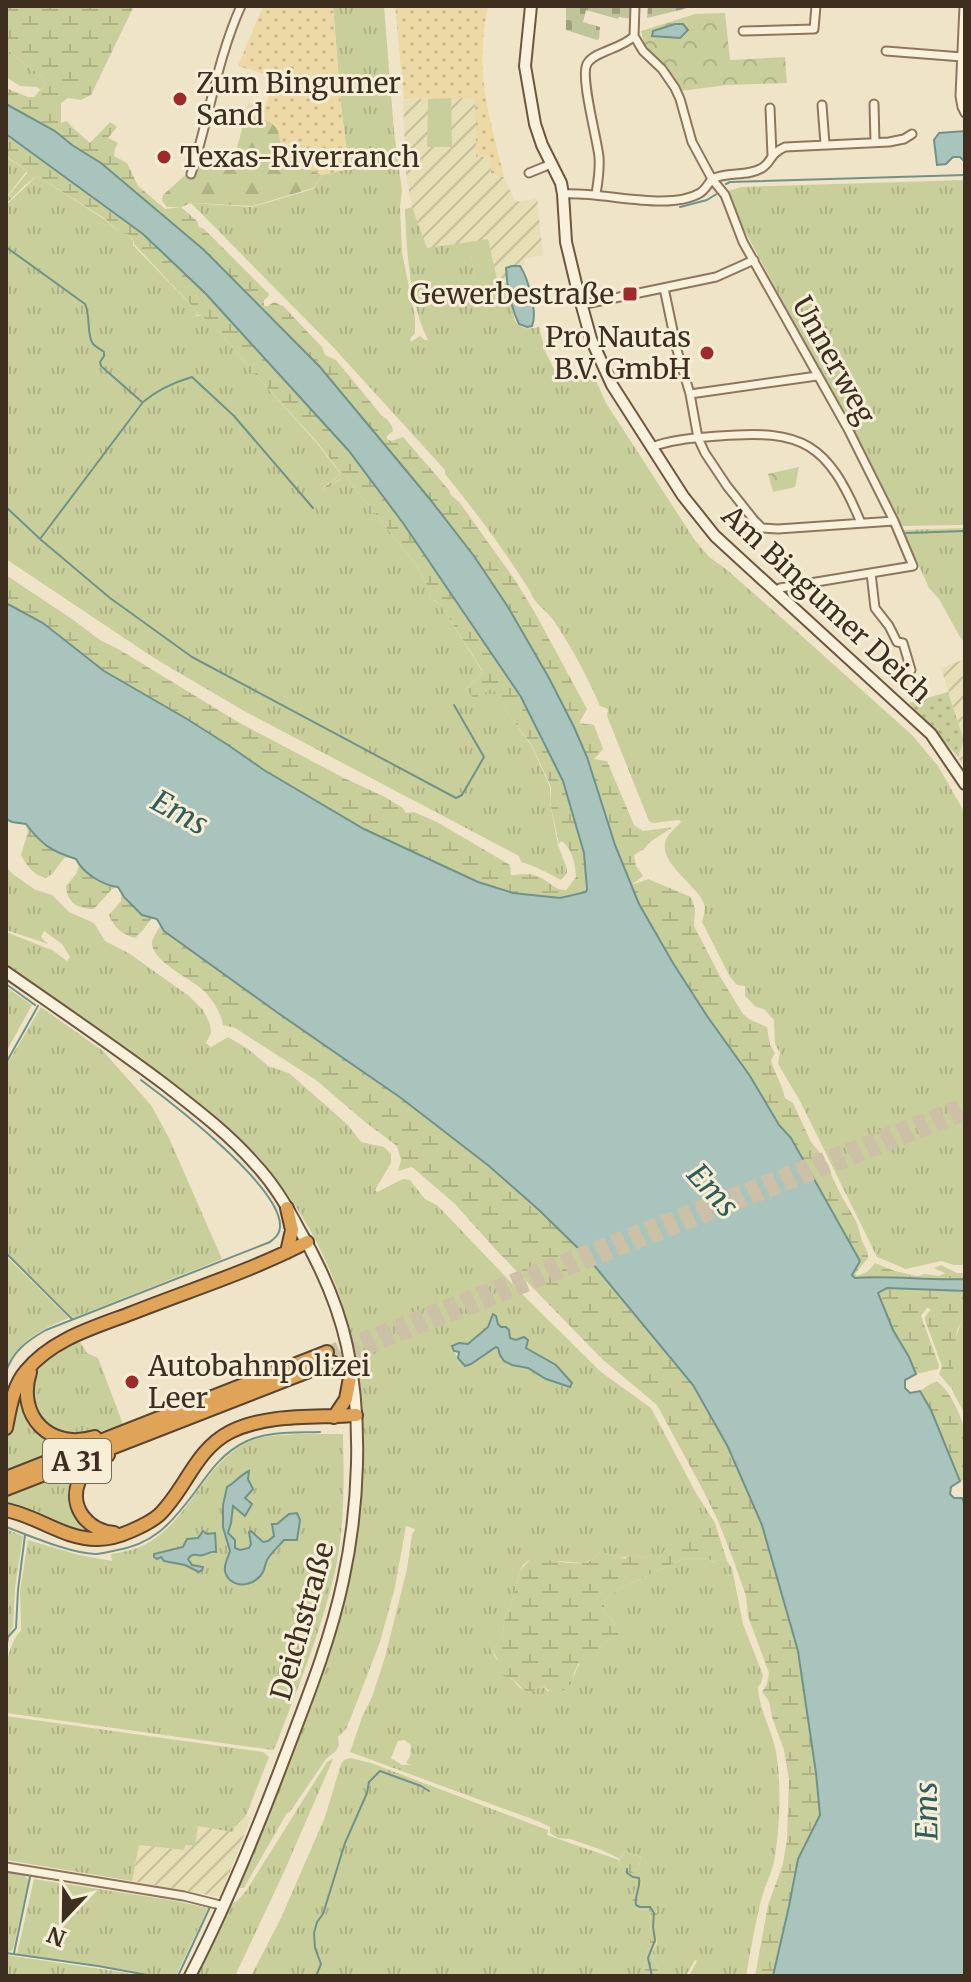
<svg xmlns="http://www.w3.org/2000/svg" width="971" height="1982" viewBox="0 0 971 1982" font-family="Merriweather,serif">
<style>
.farmland{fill:url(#farmland-furrows)}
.grass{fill:url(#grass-tufts);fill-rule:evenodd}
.forest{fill:url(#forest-firs)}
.wetland{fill:url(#wetland-marsh)}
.sand{fill:url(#sand-dots)}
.cemetery{fill:url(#cemetery-stones)}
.park{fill:url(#park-crowns)}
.garden{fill:url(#garden-dots)}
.pitch{fill:#c9cf9b}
.water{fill:#a9c4bc;stroke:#6f938a;stroke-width:2}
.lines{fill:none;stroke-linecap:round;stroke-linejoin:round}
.stream{stroke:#6f938a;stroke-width:2}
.highway-tunnel{stroke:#ccc0a6;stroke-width:12;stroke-dasharray:12 6;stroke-linecap:butt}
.street-casing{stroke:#8d765c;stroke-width:11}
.secondary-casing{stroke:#6f573f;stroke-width:14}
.highway-casing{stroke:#5b4430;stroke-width:16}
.street{stroke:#faf1dc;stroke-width:7}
.secondary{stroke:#faf1dc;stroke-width:10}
.highway{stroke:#e0a458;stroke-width:12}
.poi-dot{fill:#9e2a2b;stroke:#f7eed8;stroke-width:3}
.labels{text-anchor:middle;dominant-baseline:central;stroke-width:6;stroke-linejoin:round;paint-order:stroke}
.shield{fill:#f7eed8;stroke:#756857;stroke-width:2}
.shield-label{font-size:26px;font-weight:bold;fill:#3d2e20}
.poi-label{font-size:28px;fill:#3d2e20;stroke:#f7eed8;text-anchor:start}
.street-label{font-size:28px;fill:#3d2e20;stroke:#f7eed8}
.water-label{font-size:30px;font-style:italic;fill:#2f5d5a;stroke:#f7eed8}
</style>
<defs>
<pattern id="farmland-furrows" width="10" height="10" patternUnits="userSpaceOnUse" patternTransform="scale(2)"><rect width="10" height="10" fill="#e6deb5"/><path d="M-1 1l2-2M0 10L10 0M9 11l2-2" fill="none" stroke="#c6bf9b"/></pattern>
<pattern id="grass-tufts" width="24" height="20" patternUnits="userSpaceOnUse" patternTransform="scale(2)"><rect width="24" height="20" fill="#c9cf9b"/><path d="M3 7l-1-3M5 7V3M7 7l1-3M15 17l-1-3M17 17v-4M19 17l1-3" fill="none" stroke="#aeb285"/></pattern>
<pattern id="forest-firs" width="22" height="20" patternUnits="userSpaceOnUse" patternTransform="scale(2)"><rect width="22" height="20" fill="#c9cf9b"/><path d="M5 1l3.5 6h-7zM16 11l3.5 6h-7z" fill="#aeb285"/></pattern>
<pattern id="wetland-marsh" width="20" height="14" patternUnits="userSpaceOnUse" patternTransform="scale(2)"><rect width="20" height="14" fill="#c9cf9b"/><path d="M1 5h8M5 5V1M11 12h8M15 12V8" fill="none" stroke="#aeb285"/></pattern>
<pattern id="sand-dots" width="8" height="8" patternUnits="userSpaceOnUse" patternTransform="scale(2)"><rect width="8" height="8" fill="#ecd9a5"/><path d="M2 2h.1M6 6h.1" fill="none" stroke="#cbbb8e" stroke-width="1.8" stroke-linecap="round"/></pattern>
<pattern id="cemetery-stones" width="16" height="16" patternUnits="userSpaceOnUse" patternTransform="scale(2)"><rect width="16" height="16" fill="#bfc49a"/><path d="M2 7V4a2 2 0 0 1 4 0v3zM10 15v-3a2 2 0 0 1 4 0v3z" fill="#9ca07d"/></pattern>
<pattern id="park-crowns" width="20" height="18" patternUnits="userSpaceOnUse" patternTransform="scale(2)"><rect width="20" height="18" fill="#c9cf9b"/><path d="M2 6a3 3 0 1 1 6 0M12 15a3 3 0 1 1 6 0" fill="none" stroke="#aeb285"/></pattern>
<pattern id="garden-dots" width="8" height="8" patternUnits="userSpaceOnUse" patternTransform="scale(2)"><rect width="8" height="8" fill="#c9cf9b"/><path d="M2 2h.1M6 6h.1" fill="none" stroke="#aeb285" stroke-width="1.8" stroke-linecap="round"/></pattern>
</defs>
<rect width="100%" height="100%" fill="#f0e4c8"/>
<!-- farmland -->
<path class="farmland" d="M475 97 490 156 491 173 504 177 515 202 537 199 543 255 524 259 525 265 512 266 506 268 507 283 476 288 427 249 412 207 406 174 403 100Z
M965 659V769L958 757 964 740 941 668Z
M246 1816 251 1817 220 1897 132 1881 139 1845 184 1850 198 1826 233 1832 236 1822Z"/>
<!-- grass -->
<path class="grass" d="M333 6H384L394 132 402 191 400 207 402 252 415 317V333L410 339 411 342 420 336 425 340H428C410 305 406 248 405 209L412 207 427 248 469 242 476 288 507 283 515 321C522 330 529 329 539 327L546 353 556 373 594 376 606 403 694 539 709 557 726 569 784 620 912 735 938 766 965 813V1265H954L941 1261 906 1269 877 1257 800 1101 778 1064 780 1053 775 1044 774 1020 764 1009 756 1007 745 996V986L737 985 730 977 702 922C703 917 706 910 704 904 698 885 652 860 668 836 671 831 677 827 681 822L679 820 653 823 649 821 607 716 608 709 600 706C587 676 572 648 554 621 546 610 533 603 530 591 504 550 476 512 445 474V470L333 347 191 203 252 207 313 189 322 175 349 169 341 106Z
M6 49 41 76 46 84 40 90 37 87 20 86 6 77Z
M6 157 26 170V172L6 198Z
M37 176 104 219 120 233H126L133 240V245L195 309 197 316H203L219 331 253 372 316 442 340 473 339 476 323 487 324 490 342 478H347L418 567 431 593 429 600H433L440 604 482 671 481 675 466 689 474 699 493 687 512 719 531 745 550 787 551 808 558 845 567 869V873L561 880C548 873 535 866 521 862L519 856 244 711 154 658 6 559V205Z
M965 180V525L901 526 857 440 741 224 728 191 742 187Z
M965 528V643L960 637 939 599 929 588 903 530Z
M6 867 13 874 34 889 52 895 69 912 94 923 105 941 130 954 189 996 203 1010 210 1024 211 1033 206 1043 211 1047 228 1037 248 1049 268 1066 289 1073 348 1125 361 1142 384 1147 391 1154V1163L375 1190 377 1192 403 1179 410 1180 425 1199 438 1206 526 1298 601 1372 651 1408 696 1493 715 1523 711 1527 665 1550 659 1557C647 1560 643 1556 632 1556 628 1556 624 1558 619 1557 612 1555 607 1553 600 1553L591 1560 584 1563 530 1559 523 1565 520 1571 511 1605 505 1616 502 1639 489 1646 500 1665 499 1672 513 1680 520 1688 529 1693 542 1686 548 1691 573 1682C575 1660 596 1648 613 1637L616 1626 610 1618 603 1612 606 1599 619 1589 685 1558 707 1559 714 1562 720 1559 727 1561 732 1568 743 1624 763 1675 761 1683 758 1687C759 1711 774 1733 777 1758 781 1789 780 1825 775 1856 773 1871 766 1883 762 1897 755 1923 751 1950 746 1976H689L697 1961 695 1960 686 1976H660L652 1954 657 1943V1911L640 1904 637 1899 642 1885 640 1877 630 1871 638 1869 641 1857 624 1851 620 1859 602 1850 570 1839 558 1838 550 1833V1827L540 1822 350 1752 362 1717 372 1697 385 1657 407 1569 412 1535 415 1529 406 1526 395 1587 380 1642 353 1712 346 1729 338 1737 339 1745 336 1751 326 1759 290 1812 287 1813 244 1888H239L237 1885 330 1645C381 1485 382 1293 261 1163 221 1120 173 1085 125 1051 86 1023 46 995 6 967V932L52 950 67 961 70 957 62 944 44 931 41 937 48 944 6 930ZM493 1315 496 1316C499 1333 514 1337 525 1348 536 1358 546 1371 556 1382L546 1379 528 1368 512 1365 496 1347 471 1364 458 1358 454 1351 459 1343 468 1344 488 1327ZM404 1740 411 1745 410 1756 406 1763 411 1765H402L391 1758 398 1741Z
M6 987 32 1005 6 1052Z
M41 1007 103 1051 151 1105 169 1138 222 1259 73 1318 6 1252V1066Z
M6 1256 69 1318C40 1330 23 1338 6 1367Z
M965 1316V1414C961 1405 952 1394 951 1385 948 1370 956 1327 965 1316Z
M73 1342 81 1343 87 1353 98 1358 123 1424C103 1431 72 1443 52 1431 45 1427 39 1418 33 1412L32 1375 45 1359Z
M23 1377 30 1419 79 1444 6 1473C6 1439 9 1408 23 1377Z
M295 1434H343C344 1481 345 1530 334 1576 320 1634 297 1690 276 1745L273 1750 6 1713C6 1685 2 1652 21 1630L20 1591 28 1540 79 1555 112 1561 111 1554C123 1552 135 1550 146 1544 190 1520 202 1466 246 1443 261 1435 279 1436 295 1434Z
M75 1467 79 1477 75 1499 102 1533 87 1536 6 1508V1495Z
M6 1529 23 1536 15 1588 13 1627 6 1640Z
M6 1716 263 1752 269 1757 246 1816 236 1822 233 1832 198 1826 195 1846 186 1845 184 1850 139 1845 132 1881 6 1860Z
M350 1758 371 1763 537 1826 548 1830 547 1835 619 1860 618 1865H620L637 1882 632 1901 639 1909 649 1910 651 1913C649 1923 652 1933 650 1942 647 1957 642 1959 646 1976H251L281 1918 325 1817 341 1764 344 1760Z
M332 1759H333L284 1872 235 1976H194L229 1906 237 1901 246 1891 327 1762Z
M6 1873 25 1876 29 1880 13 1949 8 1953 6 1952Z
M34 1879 176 1901 208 1908 176 1976H159L92 1964 17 1954Z
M6 1955 128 1973V1976H6Z"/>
<!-- forest -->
<path class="forest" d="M246 114C284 123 280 130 282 166L311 170 322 175 313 188 253 206 191 203 181 207H167L162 201 163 195 191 170 198 159 200 160V164L231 170Z"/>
<!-- wetland -->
<path class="wetland" d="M6 6H134L91 95 81 100 68 98 61 103V123L67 121 72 127 90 143 110 122 117 127 108 138 118 143 115 149 114 156 127 163 138 186 165 209 181 207 197 221 199 227 204 229 269 294 268 297 264 300V306H268L274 302 283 306 322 347 325 355 336 360 382 416 387 419 392 426 393 431 387 436V439L391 441 403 437 449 490 451 495 460 503 515 580 534 611 587 709 579 723 594 725 603 749 594 759 607 761 634 825 643 831 673 827 650 842 644 849 634 855 636 866 643 876 632 885 648 879 691 897 695 909 694 926 721 978 743 1014 749 1019 767 1027 770 1045 775 1053 771 1060C775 1074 782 1084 785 1098L793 1103 811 1142 821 1154 841 1195 857 1223 862 1241 868 1253V1258L855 1274 857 1276 867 1272 875 1263 895 1271 917 1276 925 1274 939 1276 945 1273 934 1268 941 1265 957 1273H963L965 1271V1279C928 1281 891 1275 855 1278L852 1274 859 1261 791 1138 779 1125 750 1076 707 1016 673 963 639 904 615 845 587 757 574 727 549 678 508 607 475 556 429 498 320 367 204 250 101 163 72 145 55 131 6 104V88L28 97H34L46 84 41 76 6 49Z
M6 135 143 234 206 294 349 451 403 523 521 697 563 781 584 853 586 892 560 898 514 893 478 882 364 829 265 770 187 719 103 670 43 622 6 606V575L72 619 100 640 120 650 238 722 344 778 385 797 403 808 406 813 414 812 437 822 510 865 511 875C521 875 527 872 537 876 549 880 553 890 566 890L576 877C575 863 572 848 561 841L559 844 551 807V787L531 744 512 719 493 688 474 699 466 689 481 675 482 670 440 604 434 600H429L431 593 418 567 347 478H341L325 490 323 488 339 476 340 472 317 442 253 372 219 331 202 316 197 315 195 309 134 244 133 239 126 233H120L104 218 37 176 25 185 6 204V199L27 173 26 170 6 156Z
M26 825C41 842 48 849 70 857L64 858 53 873 46 878C33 875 27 866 21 855L28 832Z
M79 866 107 885 117 887 112 889 94 909C78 909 67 903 66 886L76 874Z
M121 891 142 915 152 918 143 930 135 938C122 934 114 928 109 915L121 901Z
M158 920 165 931 278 1013 401 1098 489 1166 539 1210 588 1258 693 1385 728 1447 762 1525 798 1651 816 1773 820 1815 798 1859 789 1906 773 1976H755L768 1905 783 1864 787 1839 789 1780 784 1750 772 1717 769 1701 762 1692 767 1684 769 1673 748 1616 746 1596 733 1559 719 1523 704 1492 657 1405 602 1359 497 1251 455 1204 412 1167 398 1171 401 1160 397 1146 365 1122 316 1080 235 1028 223 1025C221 1013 213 1000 204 991 193 980 153 962 152 944 152 938 157 932 160 926Z
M887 1288 965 1291V1316L957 1330 951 1388 939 1374 942 1366 925 1320V1317L931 1309 927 1308 921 1316 939 1365 938 1369 916 1374 909 1357 893 1330 878 1292Z
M937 1382C950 1389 963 1419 965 1434 967 1449 965 1465 965 1480L960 1481 931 1410 920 1391 930 1384Z
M715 1523 727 1561 720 1559 715 1562 707 1559 685 1558 619 1589 606 1599 603 1612 610 1618 616 1626H625L622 1635 613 1637 598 1647V1654L587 1665 578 1664 574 1673 573 1682 564 1690 554 1693 542 1686 529 1693C520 1688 519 1684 512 1679 506 1675 503 1678 499 1672 500 1661 495 1654 488 1645L502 1639 505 1616 511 1605 520 1571 530 1559C545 1557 579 1568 590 1561 593 1559 596 1555 600 1553 608 1553 612 1555 619 1557 632 1560 620 1557 633 1556 643 1556 647 1560 659 1557L665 1550 702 1526 711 1527Z
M624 1851 641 1857 638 1869 631 1871 640 1876 642 1885 638 1899 640 1904C666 1898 659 1940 652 1954L660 1976H646C642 1959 647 1957 650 1942 652 1933 649 1923 651 1913L649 1910 639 1909 634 1906 632 1901 637 1882 630 1878 620 1865 617 1866Z"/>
<!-- sand -->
<path class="sand" d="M263 6H333L341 106 349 169 322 175 311 170 281 164C280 128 283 123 246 114L248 103 266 105 274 77 238 66Z
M395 6H488C486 19 483 31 483 44 479 88 494 134 504 177L491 173 490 157H476L475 98 404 99Z"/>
<!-- cemetery -->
<path class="cemetery" d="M566 6H631L632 19 619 17 618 19 586 10 583 22 600 27 599 39 597 40 566 30Z
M648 6H688V8L647 18Z"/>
<!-- park -->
<path class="park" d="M725 13 730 60 785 57 787 83 727 85 681 91 644 44 641 31 695 14Z
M799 467 795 487 773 492 768 474Z"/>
<!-- garden -->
<path class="garden" d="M948 692 964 740 958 757 909 703Z"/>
<!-- pitch -->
<path class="pitch" d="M451 98 452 147H427L428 99Z
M488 239 498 284 476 288 469 242Z"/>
<!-- water -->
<path class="water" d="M675 24H683L688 30 680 38 652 36 653 31Z
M6 104 55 131 72 145 101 163 204 250 320 367 429 498 474 556 508 607 549 678 574 727 587 757 615 845 639 904 673 963 707 1016 750 1076 779 1125 791 1138 860 1261 852 1275 855 1278C892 1275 928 1281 965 1279V1291L887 1288 878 1293 893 1330 909 1357 916 1374 905 1380V1388L910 1393 920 1391 931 1410 960 1481 951 1487 950 1494 954 1498H962L965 1505V1976H773L789 1906 798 1859 820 1815 816 1773 798 1651 762 1525 728 1447 693 1385 588 1258 539 1210 489 1166 401 1098 278 1013 164 931 157 919 142 915 124 897 118 887C102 885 83 873 76 859 51 851 42 845 26 824L12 822 6 819V603L43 623 104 671 187 719 228 745 264 770 364 829 478 882 513 893 560 898 586 892 587 889 584 853 563 781 521 697 403 523 349 451 206 294 143 234 6 134Z
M965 131V160H963L960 157H953L946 164 937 165 934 140 939 133Z
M512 266H520C528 278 538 313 532 326L527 327 519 324C511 307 507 287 506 268Z
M493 1314 496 1316 498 1324 501 1327H506L509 1330 510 1338 516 1340 524 1337 528 1340 526 1348 556 1365 572 1383 570 1387 546 1379 528 1368 512 1365 504 1361 500 1355 498 1348 496 1347 471 1364 465 1366 458 1358 459 1352 454 1351 452 1346 459 1343 468 1344 488 1327Z
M249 1471 248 1479 253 1489 245 1498 252 1504 245 1516 233 1506 231 1523 228 1533 235 1540V1548L240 1550 249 1548 251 1544 249 1532 251 1531 263 1542 268 1541 274 1536 272 1524H277L289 1514 297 1513 300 1520 297 1540H284C279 1546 271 1553 267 1560 265 1564 265 1568 263 1572 257 1583 241 1589 230 1580 220 1570 227 1561 230 1551L223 1527V1505L227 1487C236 1482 240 1475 249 1471Z
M203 1531 207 1534 215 1533 216 1549V1552C210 1551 208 1554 203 1555 197 1557 193 1551 188 1559L192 1565 203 1567 202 1570 199 1572 185 1565 164 1561 161 1557 157 1559 154 1557V1554L183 1547 187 1539 198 1538Z"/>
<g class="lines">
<!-- stream -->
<path class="stream" d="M726 184 730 182 965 175
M680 207 707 200 718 193
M6 247 85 304C91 316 86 334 93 344 96 347 100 349 104 352V356L100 362 101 366 142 402
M6 507 39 538
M313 508 234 416 192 377C175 382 156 391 143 402L40 539 110 598 192 657 456 798 462 795 484 757 454 705
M906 533 965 531
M6 984 35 1005
M6 1063 38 1006
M6 1253 72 1319
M6 1372C12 1352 28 1340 46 1330L270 1242C275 1238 280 1234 280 1227 283 1188 172 1103 141 1080
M6 1527C31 1536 69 1553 95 1554 101 1554 107 1552 113 1551 153 1545 171 1524 195 1492 210 1471 223 1452 247 1441 269 1431 296 1433 320 1432
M6 1649 8 1637 16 1628 18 1590 25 1535
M627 1869V1873L633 1877 639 1878C641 1888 634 1895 636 1905L640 1907H650L654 1913 653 1927 655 1940 648 1958 652 1976
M6 1872 74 1882
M132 1891 182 1900
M6 1953 98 1966 153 1976
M14 1953 30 1877
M178 1976 210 1907 189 1901
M316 1976 321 1964 315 1948 314 1933 317 1922 323 1914 345 1843 367 1793 369 1782 380 1771 421 1786 429 1791"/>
<!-- highway-tunnel -->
<path class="highway-tunnel" d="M327 1352 965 1103
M332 1362 965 1115"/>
<defs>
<path id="street" d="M964 6 960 96 962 107 965 113
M743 31 814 29 816 6
M634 36 643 51 662 69 675 88 680 99 692 142 712 179 725 195 743 242 848 429 894 521 913 566 780 588 774 592
M886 51 962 57
M874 104 875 142
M822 105 825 144
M770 108 772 155
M529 173 551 164
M191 174C209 119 217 59 241 6
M712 179C727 171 747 177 762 168 772 162 769 154 785 147L889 142 904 139 912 134
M563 194C602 191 668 212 700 193 705 190 708 184 712 179
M596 194C598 182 600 169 599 157 597 138 580 77 587 64 594 51 622 49 634 36L635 6
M664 288 677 350 690 394 698 438 705 453 727 486 754 520 762 528 778 529 894 521
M581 305 716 277 754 260
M690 394 817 376
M652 447C672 439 697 438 719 436 803 429 828 443 861 523
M871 573 875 608 889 626 897 642 903 643 911 670
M6 1867 184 1896 224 1906"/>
<path id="secondary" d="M531 6 525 66 535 124 542 145 561 183 563 194 566 242 577 288 591 339 612 385 683 496 715 536 931 734 965 784
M6 972C59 1009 112 1045 164 1084 196 1109 229 1134 255 1164 273 1183 287 1206 299 1229 320 1265 338 1305 347 1346 363 1420 359 1508 343 1581 330 1642 306 1701 284 1759 256 1833 226 1906 190 1976"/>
<path id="highway" d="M287 1252 292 1230 287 1208
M30 1372C16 1416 50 1451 95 1437
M334 1417 346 1399 351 1372
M6 1428C10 1408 13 1386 26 1371 52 1339 95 1327 132 1313 190 1290 251 1271 307 1242
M108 1455C96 1460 84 1469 79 1481 68 1508 89 1531 114 1533
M6 1478 327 1352
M6 1489 332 1362
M6 1510C38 1516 65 1540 98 1539 111 1539 122 1535 133 1530 142 1526 152 1521 159 1515 186 1489 195 1450 230 1432 268 1413 315 1418 356 1415"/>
</defs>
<!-- street casing -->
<use href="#street" class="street-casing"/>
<!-- secondary casing -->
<use href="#secondary" class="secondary-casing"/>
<!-- highway casing -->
<use href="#highway" class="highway-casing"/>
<!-- street -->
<use href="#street" class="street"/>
<!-- secondary -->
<use href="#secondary" class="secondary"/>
<!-- highway -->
<use href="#highway" class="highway"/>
</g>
<!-- markers -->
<g class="poi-dot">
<circle cx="180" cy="99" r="8"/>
<circle cx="164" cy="157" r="8"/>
<rect x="622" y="286" width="16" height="16" rx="4"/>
<circle cx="707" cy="353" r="8"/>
<circle cx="132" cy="1382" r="8"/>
</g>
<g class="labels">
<!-- shield labels -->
<rect class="shield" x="43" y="1439" width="68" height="44" rx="6"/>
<g class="shield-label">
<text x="77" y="1461">A 31</text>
</g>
<!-- poi labels -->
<g class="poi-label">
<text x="196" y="83">Zum Bingumer<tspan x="196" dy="32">Sand</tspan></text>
<text x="180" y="157">Texas-Riverranch</text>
<text x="614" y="294" text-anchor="end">Gewerbestraße</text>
<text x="691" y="337" text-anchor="end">Pro Nautas<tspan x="691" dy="32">B.V. GmbH</tspan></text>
<text x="148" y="1366">Autobahnpolizei<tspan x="148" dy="32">Leer</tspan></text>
</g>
<!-- street labels -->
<g class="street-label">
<text transform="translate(834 360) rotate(61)">Unnerweg</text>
<text transform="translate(827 604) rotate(43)">Am Bingumer Deich</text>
<text transform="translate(302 1621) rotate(-74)">Deichstraße</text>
</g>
<!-- water labels -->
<g class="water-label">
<text transform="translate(180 812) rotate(29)">Ems</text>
<text transform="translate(713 1190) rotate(48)">Ems</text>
<text transform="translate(926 1811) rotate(-91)">Ems</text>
</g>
</g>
<!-- border -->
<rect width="971" height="1982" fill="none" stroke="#3d2e20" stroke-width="16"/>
<!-- north arrow -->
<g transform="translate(64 1918) rotate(202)" stroke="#f7eed8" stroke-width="6" paint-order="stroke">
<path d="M0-6L14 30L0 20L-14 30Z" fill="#3d2e20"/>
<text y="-12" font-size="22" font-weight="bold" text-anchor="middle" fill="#3d2e20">N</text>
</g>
</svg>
